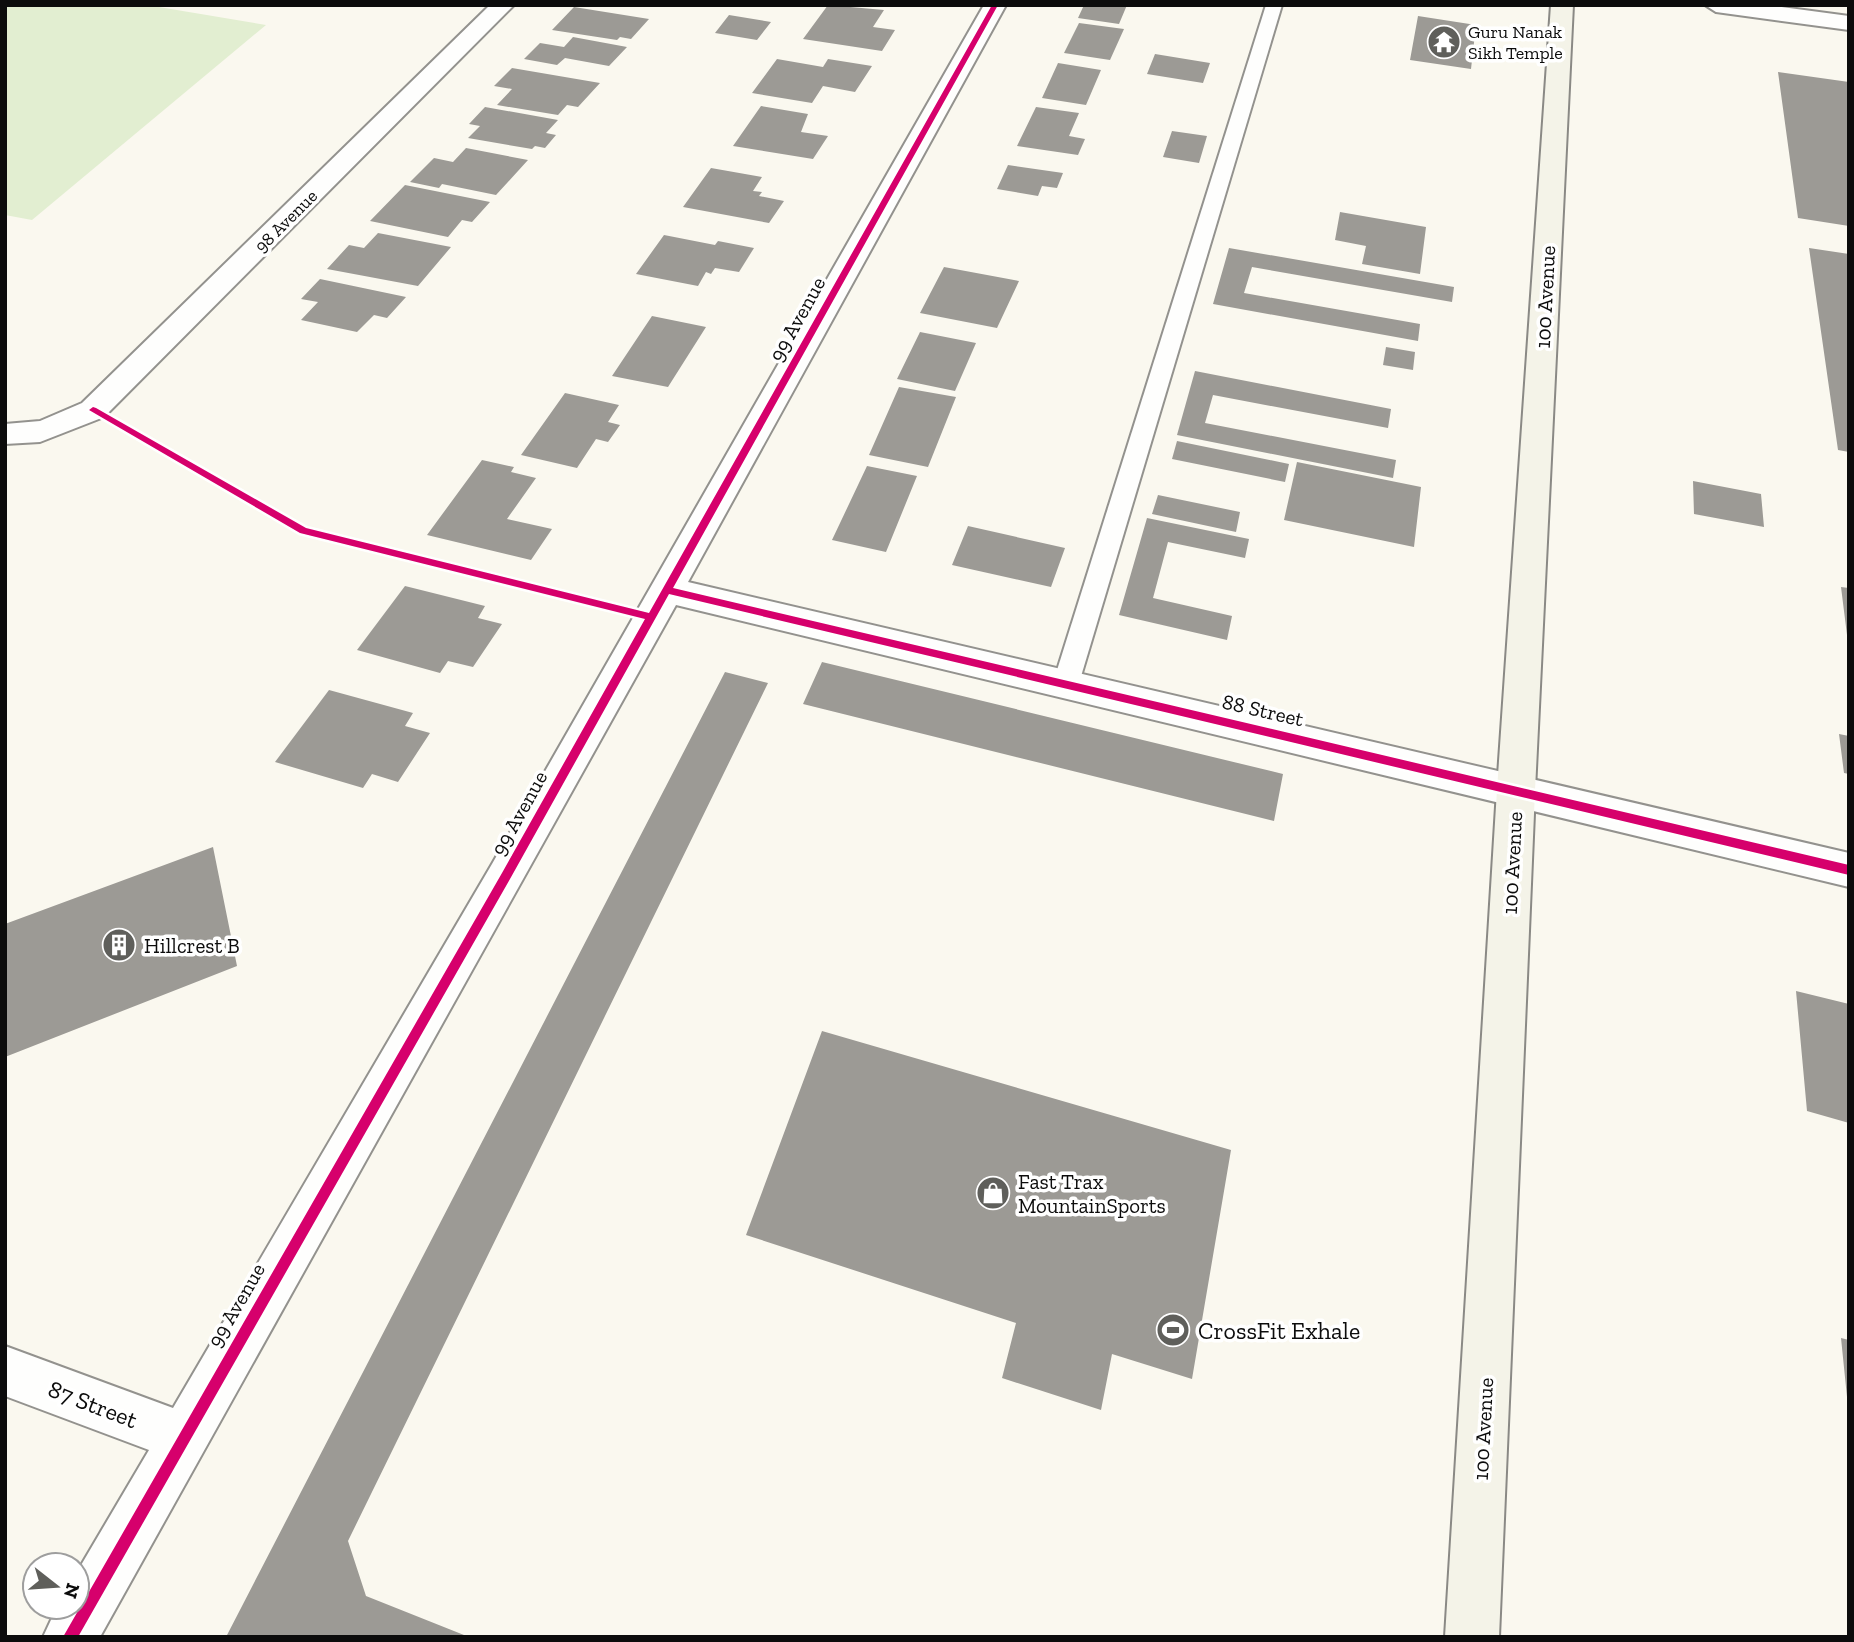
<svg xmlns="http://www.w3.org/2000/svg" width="1854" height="1642" viewBox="0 0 1854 1642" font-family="'Zilla Slab',serif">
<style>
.green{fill:#e2eed1}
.building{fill:#9c9a95}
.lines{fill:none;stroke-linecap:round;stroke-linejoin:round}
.service-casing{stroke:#93928e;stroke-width:4}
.minor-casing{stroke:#93928e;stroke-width:4}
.secondary-casing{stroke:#8a8985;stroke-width:4}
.service{fill:#fefefd;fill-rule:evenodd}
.minor{fill:#fefefd;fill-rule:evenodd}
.secondary{fill:#f4f3e8;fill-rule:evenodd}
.cycleway-casing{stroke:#fff;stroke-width:5}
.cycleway{fill:#d6006c;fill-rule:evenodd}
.labels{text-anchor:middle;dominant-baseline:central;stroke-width:7;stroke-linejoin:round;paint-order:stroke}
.far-poi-label{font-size:18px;fill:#0c0c0c;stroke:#fff;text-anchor:start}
.far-street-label{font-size:18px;fill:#0c0c0c;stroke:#fff}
.street-label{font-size:21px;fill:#0c0c0c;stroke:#fff}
.poi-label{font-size:21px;fill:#0c0c0c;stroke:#fff;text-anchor:start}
.near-poi-label{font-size:24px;fill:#0c0c0c;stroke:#fff;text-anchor:start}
.near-street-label{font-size:24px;fill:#0c0c0c;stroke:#fff}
</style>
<rect width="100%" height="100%" fill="#faf8ef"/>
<!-- green -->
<path class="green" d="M5 5H147L266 25 32 220 5 215Z"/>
<!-- building -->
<path class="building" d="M828 5 884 10 873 27 895 30 882 51 803 39Z
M1084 5H1127L1119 24 1078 18Z
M574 7 649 19 631 39 620 37 617 40 552 30Z
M729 15 771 22 757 40 715 33Z
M1418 16 1476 25 1471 69 1410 60Z
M1079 23 1124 29 1110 60 1064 53Z
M573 37 627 47 609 66 565 58 557 65 524 59 540 43 564 47Z
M1155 54 1210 63 1203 83 1147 74Z
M777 59 823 67 828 59 872 66 855 92 823 86 812 103 752 93Z
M1058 63 1101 70 1086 105 1042 98Z
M512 68 600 83 578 107 567 105 558 115 497 105 512 89 494 86Z
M1778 72 1849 82V226L1798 218Z
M761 106 808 114 801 132 828 136 813 159 733 146Z
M485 107 558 120 546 133 556 135 545 148 535 146 532 149 468 138 480 126 469 124Z
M1036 107 1079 113 1069 136 1085 139 1078 155 1017 146Z
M1172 131 1207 136 1199 163 1163 157Z
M466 148 528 160 496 195 442 184 439 188 410 182 434 158 453 162Z
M1008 165 1063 173 1057 188 1042 186 1038 196 997 189Z
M711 168 762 177 753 191 762 192 759 196 784 201 769 223 683 207Z
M405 185 490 202 472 222 462 220 448 237 370 221Z
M1340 212 1426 227 1420 274 1362 264 1366 246 1335 240Z
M378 233 451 247 418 286 327 269 349 245 364 248Z
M664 235 715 245 718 241 754 248 739 272 715 268 711 274 706 272 698 286 636 274Z
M1229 248 1454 287 1452 302 1252 267 1244 293 1420 324 1418 341 1213 304Z
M1809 248 1849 254V452L1838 450Z
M944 267 1019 281 997 328 920 313Z
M320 279 406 297 387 318 374 315 357 332 301 320 318 302 301 299Z
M652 316 706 327 668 387 612 376Z
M920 332 976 343 955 391 897 379Z
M1386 347 1415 352 1413 370 1383 365Z
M1195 371 1391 409 1388 428 1213 395 1205 423 1396 460 1393 478 1177 435Z
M899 387 956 397 928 467 869 455Z
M565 393 619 405 608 422 620 425 608 442 596 439 577 468 521 455Z
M1177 441 1289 464 1285 482 1172 459Z
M482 460 514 467 511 472 536 478 507 519 552 529 531 560 427 535Z
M1297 462 1421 487 1414 547 1284 520Z
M867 466 917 476 886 552 832 540Z
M1693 481 1761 494 1764 527 1694 514Z
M1158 495 1240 512 1236 532 1152 514Z
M1147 518 1249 539 1245 558 1168 542 1153 598 1232 616 1227 640 1119 615Z
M968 526 1065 548 1051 587 952 565Z
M405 586 485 606 478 618 502 624 473 667 448 661 440 673 357 650Z
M1841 587 1849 588V635H1847Z
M822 662 1283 774 1274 821 803 704Z
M725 672 768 683 348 1541 366 1596 469 1637H226Z
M329 690 413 713 405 726 430 733 398 782 372 774 363 788 275 762Z
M1839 734 1849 736V774L1844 773Z
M213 847 237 966 5 1057V924Z
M1796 991 1849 1004V1123L1807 1111Z
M822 1031 1231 1150 1192 1379 1112 1354 1101 1410 1002 1378 1016 1323 746 1235Z
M1841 1338 1849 1340V1397H1847Z"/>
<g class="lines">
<defs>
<path id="service" d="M1266 5H1282L1079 683 1075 690 1066 693 1057 690 1053 683Z"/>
<path id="minor" d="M490 5H514L104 417 40 442 5 444V424L40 421 82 403Z
M984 5H1006L688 582 1849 853V887L676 605 100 1637H43L57 1607H77V1572L149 1450 5 1396V1346L173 1408 492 864Z
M1705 5H1767L1849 16V30L1716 12Z"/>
<path id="secondary" d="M1551 5H1573L1535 790 1499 1637H1445L1497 790Z"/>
</defs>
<!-- service casing -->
<use href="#service" class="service-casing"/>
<!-- minor casing -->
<use href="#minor" class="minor-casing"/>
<!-- secondary casing -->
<use href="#secondary" class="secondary-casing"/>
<!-- service -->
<use href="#service" class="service"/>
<!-- minor -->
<use href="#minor" class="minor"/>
<!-- secondary -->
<use href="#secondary" class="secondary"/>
<defs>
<path id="cycleway" d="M992 5H998L673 588 1849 865V875L669 594 510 879 78 1637H63L502 873 645 619 300 533 89 410 93 407 96 408 306 528 649 613Z"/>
</defs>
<!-- cycleway casing -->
<use href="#cycleway" class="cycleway-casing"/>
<!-- cycleway -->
<use href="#cycleway" class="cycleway"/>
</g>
<!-- icons -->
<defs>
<symbol id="temple-disc" viewBox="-11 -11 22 22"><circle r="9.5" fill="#5f5f5b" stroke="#fff"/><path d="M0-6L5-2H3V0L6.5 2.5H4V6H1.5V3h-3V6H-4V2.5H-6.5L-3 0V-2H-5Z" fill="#fff"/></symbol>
<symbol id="building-disc" viewBox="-11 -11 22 22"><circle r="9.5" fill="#5f5f5b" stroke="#fff"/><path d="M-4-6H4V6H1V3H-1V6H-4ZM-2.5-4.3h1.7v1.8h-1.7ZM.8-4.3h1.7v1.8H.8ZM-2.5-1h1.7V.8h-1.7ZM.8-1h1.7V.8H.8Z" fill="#fff"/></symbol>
<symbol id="shop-disc" viewBox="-11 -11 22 22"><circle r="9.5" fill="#5f5f5b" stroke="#fff"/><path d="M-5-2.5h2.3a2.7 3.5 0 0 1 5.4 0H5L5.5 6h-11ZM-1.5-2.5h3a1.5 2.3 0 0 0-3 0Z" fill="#fff"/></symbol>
<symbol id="stadium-disc" viewBox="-11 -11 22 22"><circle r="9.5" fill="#5f5f5b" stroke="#fff"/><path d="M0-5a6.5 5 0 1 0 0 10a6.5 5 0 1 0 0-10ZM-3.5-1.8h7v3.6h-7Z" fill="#fff"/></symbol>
</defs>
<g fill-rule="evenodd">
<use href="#temple-disc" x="1425" y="23" width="38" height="38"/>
<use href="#building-disc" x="100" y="926" width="38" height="38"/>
<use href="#shop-disc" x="974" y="1174" width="38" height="38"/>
<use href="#stadium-disc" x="1154" y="1311" width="38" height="38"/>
</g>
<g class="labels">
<!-- far-poi labels -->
<g class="far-poi-label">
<text x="1468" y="32">Guru Nanak<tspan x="1468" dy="21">Sikh Temple</tspan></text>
</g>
<!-- far-street labels -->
<g class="far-street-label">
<text transform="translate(286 221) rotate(-45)">98 Avenue</text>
</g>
<!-- street labels -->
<g class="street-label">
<text transform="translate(1545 297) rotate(-87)">100 Avenue</text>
<text transform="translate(797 319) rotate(-61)">99 Avenue</text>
<text transform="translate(1263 710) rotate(13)">88 Street</text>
<text transform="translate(519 813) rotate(-61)">99 Avenue</text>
<text transform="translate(1512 863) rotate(-87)">100 Avenue</text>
<text transform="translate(236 1305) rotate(-60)">99 Avenue</text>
<text transform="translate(1483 1429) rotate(-87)">100 Avenue</text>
</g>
<!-- poi labels -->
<g class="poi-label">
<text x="144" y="945">Hillcrest B</text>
<text x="1018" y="1181">Fast Trax<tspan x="1018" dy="24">MountainSports</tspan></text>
</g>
<!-- near-poi labels -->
<g class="near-poi-label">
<text x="1198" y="1330">CrossFit Exhale</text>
</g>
<!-- near-street labels -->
<g class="near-street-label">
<text transform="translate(93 1404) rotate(21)">87 Street</text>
</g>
</g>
<!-- border -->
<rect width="1854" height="1642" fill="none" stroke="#0c0c0c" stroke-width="14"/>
<!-- north arrow -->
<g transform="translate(56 1586) rotate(107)"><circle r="33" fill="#ffffff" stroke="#9e9e9e" stroke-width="2"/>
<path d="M0-5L12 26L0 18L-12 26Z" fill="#5f5f5b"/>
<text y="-10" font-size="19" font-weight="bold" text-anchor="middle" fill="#0c0c0c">N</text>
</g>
</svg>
